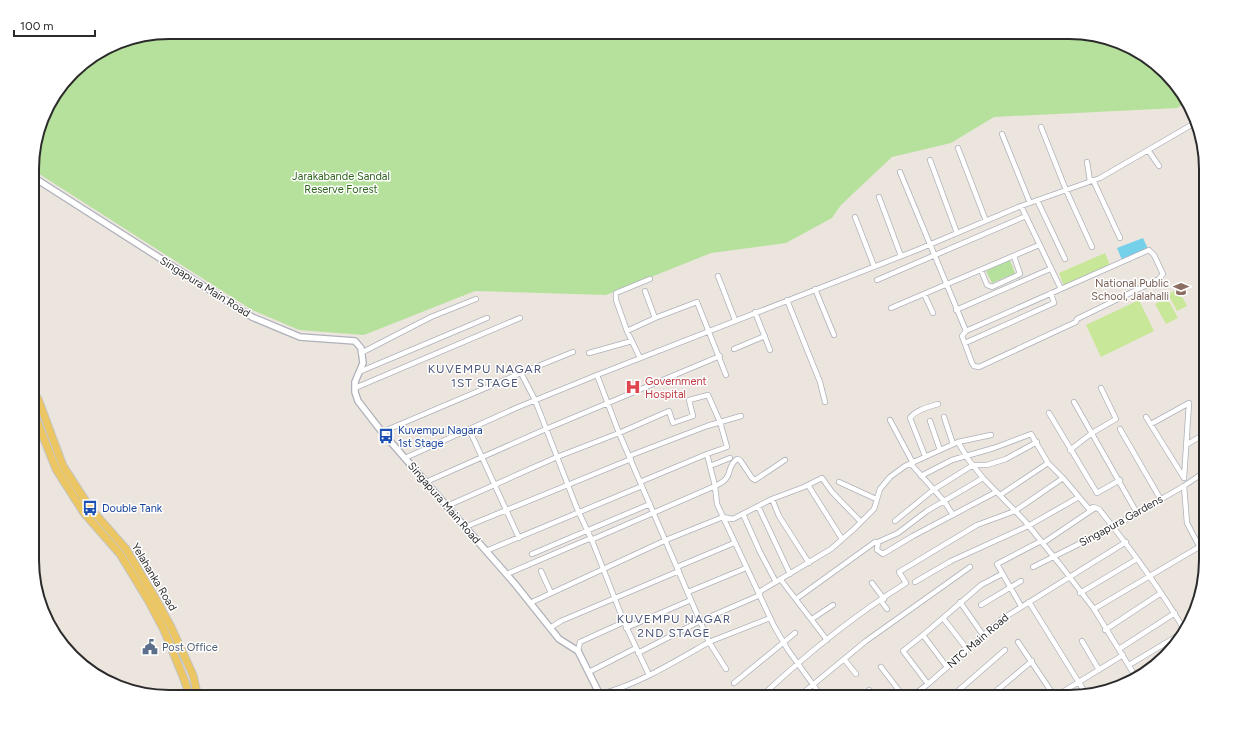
<svg xmlns="http://www.w3.org/2000/svg" width="1238" height="729" viewBox="0 0 1238 729" font-family="Figtree,sans-serif">
<style>
.green{fill:#b6e19c}
.pitch{fill:#c9e798}
.water{fill:#75d0ea}
.lines{fill:none;stroke-linecap:round;stroke-linejoin:round}
.minor-casing{stroke:#aeb1bb;stroke-width:6}
.tertiary-casing{stroke:#aeb1bb;stroke-width:8}
.primary-casing{stroke:#c4c4c4;stroke-width:9}
.minor{stroke:#fff;stroke-width:4.5}
.tertiary{stroke:#fff;stroke-width:5.5}
.primary{stroke:#ebc663;stroke-width:7}
.labels{text-anchor:middle;dominant-baseline:central;stroke-width:3;stroke-linejoin:round;paint-order:stroke}
.park-label{font-size:11px;fill:#2f661d;stroke:#fff}
.education-label{font-size:11px;fill:#785e54;stroke:#fff;text-anchor:end}
.street-label{font-size:11px;fill:#2b2b2b;stroke:#fff}
.health-label{font-size:11px;fill:#be3a42;stroke:#fff;text-anchor:start}
.transit-label{font-size:11px;fill:#164399;stroke:#fff;text-anchor:start}
.service-label{font-size:11px;fill:#4e5e75;stroke:#fff;text-anchor:start}
.neighbourhood-label{font-size:12px;letter-spacing:1px;fill:#4d577a;stroke:#fff}
.rim{fill:none;stroke:#2b2b2b;stroke-width:2}
</style>
<rect width="100%" height="100%" fill="#ece5de"/>
<!-- green -->
<path class="green" d="M169 32H1069L1138 50 1183 93 1186 102 1177 108 994 117 951 143 892 157 841 205 832 218 786 243 711 253 606 295 475 291 364 335 299 330 252 310 33 170V152L46 108 79 66 117 42Z
M1010 260 1015 273 992 283 986 271Z"/>
<!-- pitch -->
<path class="pitch" d="M1105 253 1110 265 1064 286 1059 273Z
M1178 289 1187 306 1177 311 1168 294Z
M1167 298 1178 318 1166 324 1155 304Z
M1139 300 1154 331 1101 357 1086 325Z"/>
<!-- water -->
<path class="water" d="M1143 238 1148 249 1122 260 1117 248Z"/>
<g class="lines">
<defs>
<path id="minor" d="M1041 127 1066 190 1092 247
M1002 134 1030 203
M958 148 986 221
M1148 150 1159 166
M930 160 957 233
M1087 162 1090 181
M900 172 966 331
M1093 180 1120 238
M879 197 901 256
M1037 200 1065 259
M1021 206 1061 289
M855 217 874 266
M1149 250 1154 255 1163 274 1159 279 1077 319 1076 322 979 367 974 366 972 363 962 336 966 331Z
M981 270 987 285 992 287 1020 274 1014 256
M718 276 735 320
M650 279 616 293V300L627 331 655 318
M877 280 1026 216
M815 289 834 335
M645 291 655 318 697 302 726 375
M924 294 933 313
M787 300 820 382 825 402
M891 308 1039 245
M956 310 1050 269
M755 312 770 350
M627 331 640 358
M965 343 1054 303 1051 293
M734 349 765 336
M361 353 431 317 476 299
M589 353 632 341
M359 372 487 318
M521 373 573 352
M355 388 520 318
M1205 401H1206
M1074 402 1137 513
M1049 413 1097 493 1120 480
M944 417 953 444
M1146 417 1184 478
M890 420 913 463
M930 421 940 450
M1151 424 1189 403 1184 478
M469 429 519 538
M1120 429 1161 500
M382 432 521 373 535 400 576 506 593 543 624 622 649 675
M958 442 991 435
M1186 445 1206 433
M1070 450 1092 433 1116 419 1101 388
M629 456 707 426 741 416
M925 456 910 418C915 410 929 407 938 404
M405 458 516 408 597 375
M911 464 944 501 953 515
M710 466 730 458
M1200 475 1206 486
M921 476 952 460 994 448 1031 434 1048 463 1063 478
M983 478 927 511 898 533 878 542 877 550 883 554 913 536 996 492
M426 482 546 429 720 356
M640 482 707 454 715 486C736 477 724 469 737 459L740 460 752 478 755 480 785 460
M839 482 876 499
M808 485 842 539
M1184 486 1187 523 1206 559
M1000 495 1048 463
M772 499 779 516 809 563
M447 506 557 457 619 433 669 411 673 423 693 416 689 400 708 395 720 422 727 447 707 454
M758 506 790 574
M743 514 760 552 776 582
M895 521 933 490 973 465H987L1006 459 1037 442
M465 527 631 459
M1043 543 1095 508
M486 551 642 486
M532 554 650 504
M677 567 734 543
M1033 567 1113 527 1184 486 1206 471
M541 571 551 593
M507 574 591 538
M781 580 827 640
M915 582 951 561 1028 526 1079 497
M872 583 884 599
M688 592 746 568
M759 592 831 549 854 529 874 509 880 489 890 477 905 466 958 442 968 459 983 478 1024 520 1062 567 1094 609 1137 679
M1080 593 1137 559
M796 599 875 542
M881 601 887 609
M960 602 983 635
M1029 602 1086 694
M530 603 666 540 723 517 717 504 715 486 591 540
M981 605 1021 581
M1021 606 997 564 1041 541
M1094 609 1199 547
M943 618 923 635 947 667
M812 619 833 605
M550 628 561 621 679 571
M626 628 691 600
M1105 630 1161 593
M923 635 903 651 928 684
M1082 641 1099 670
M1018 642 1055 697
M967 649 943 618 981 585 1002 574
M1119 649 1175 613
M578 651 580 642 624 622
M638 653 700 621 760 595
M844 659 856 674
M1129 665 1184 632
M881 667 904 697
M726 669 709 642 770 618
M589 672 636 648
M734 683 795 633
M998 689 1003 697
M869 690 874 697
M765 693C808 653 856 614 906 583L899 572 977 525 1015 511 1063 478 1089 509 1093 507 1099 509C1130 548 1160 588 1185 631
M601 694C639 684 674 662 709 642L619 433 597 375 917 250 1021 206 1100 178 1193 124
M1056 696 1123 655
M798 697 866 641 970 567
M822 697 788 650 774 626 723 517 733 519 772 499 804 487 822 478 832 492 861 522
M911 697 928 684 1002 619 1126 542
M951 697 1005 650
M989 697 1032 661"/>
<path id="tertiary" d="M33 177 252 317 300 337 355 341 361 348 363 363 355 382V392L358 401 382 432 515 584 559 639 578 651 601 697"/>
<path id="primary" d="M33 392 38 399 63 466 90 508 126 549 154 596 171 627 193 675 198 697
M33 411 56 469 84 513 120 554 148 600 164 630 184 679 190 697"/>
</defs>
<!-- minor casing -->
<use href="#minor" class="minor-casing"/>
<!-- tertiary casing -->
<use href="#tertiary" class="tertiary-casing"/>
<!-- primary casing -->
<use href="#primary" class="primary-casing"/>
<!-- minor -->
<use href="#minor" class="minor"/>
<!-- tertiary -->
<use href="#tertiary" class="tertiary"/>
<!-- primary -->
<use href="#primary" class="primary"/>
</g>
<!-- icons -->
<defs>
<symbol id="school-bare" viewBox="-9 -9 18 18"><path d="M0-5L7-2L0 1L-7-2ZM-4 1L0 2.5L4 1V4Q0 6-4 4Z" fill="#8d6e63" stroke="#fff" stroke-width="2.5" paint-order="stroke"/></symbol>
<symbol id="hospital-bare" viewBox="-9 -9 18 18"><path d="M-5-5h3v3.5h4V-5h3V5h-3V1.5h-4V5h-3Z" fill="#e0444e" stroke="#fff" stroke-width="2.5" paint-order="stroke"/></symbol>
<symbol id="bus-bare" viewBox="-9 -9 18 18"><path d="M-5-6H5V4H4V6H2V4H-2V6H-4V4H-5ZM-3.5-4V0h7V-4ZM-3.5 1.2v1.5H-2V1.2ZM2 1.2v1.5H3.5V1.2Z" fill="#1a4fb4" stroke="#fff" stroke-width="2.5" paint-order="stroke"/></symbol>
<symbol id="civic-bare" viewBox="-9 -9 18 18"><path d="M-.6-6.5H3V-4.5H.6V-3L4-1V1h2V6H-6V1h2V-1L-.6-3ZM-1.2 2.5V6h2.4V2.5Z" fill="#5c6f8a" stroke="#fff" stroke-width="2.5" paint-order="stroke"/></symbol>
</defs>
<g fill-rule="evenodd">
<use href="#school-bare" x="1170" y="278" width="22" height="22"/>
<use href="#hospital-bare" x="622" y="376" width="22" height="22"/>
<use href="#bus-bare" x="375" y="425" width="22" height="22"/>
<use href="#bus-bare" x="79" y="497" width="22" height="22"/>
<use href="#civic-bare" x="139" y="636" width="22" height="22"/>
</g>
<g class="labels">
<!-- park labels -->
<g class="park-label">
<text x="341" y="176">Jarakabande Sandal<tspan x="341" dy="13">Reserve Forest</tspan></text>
</g>
<!-- education labels -->
<g class="education-label">
<text x="1169" y="283">National Public<tspan x="1169" dy="13">School, Jalahalli</tspan></text>
</g>
<!-- street labels -->
<g class="street-label">
<text transform="translate(205 287) rotate(32)">Singapura Main Road</text>
<text transform="translate(444 503) rotate(49)">Singapura Main Road</text>
<text transform="translate(1121 521) rotate(-29)">Singapura Gardens</text>
<text transform="translate(154 577) rotate(59)">Yelahanka Road</text>
<text transform="translate(978 641) rotate(-41)">NTC Main Road</text>
</g>
<!-- health labels -->
<g class="health-label">
<text x="645" y="381">Government<tspan x="645" dy="13">Hospital</tspan></text>
</g>
<!-- transit labels -->
<g class="transit-label">
<text x="398" y="430">Kuvempu Nagara<tspan x="398" dy="13">1st Stage</tspan></text>
<text x="102" y="508">Double Tank</text>
</g>
<!-- service labels -->
<g class="service-label">
<text x="162" y="647">Post Office</text>
</g>
<!-- neighbourhood labels -->
<g class="neighbourhood-label">
<text x="485" y="369">KUVEMPU NAGAR<tspan x="485" dy="14">1ST STAGE</tspan></text>
<text x="674" y="619">KUVEMPU NAGAR<tspan x="674" dy="14">2ND STAGE</tspan></text>
</g>
</g>
<!-- crop -->
<path d="M0 0H1238V729H0ZM169 39H1069A130 130 0 0 1 1199 169V560A130 130 0 0 1 1069 690H169A130 130 0 0 1 39 560V169A130 130 0 0 1 169 39Z" fill="#fff" fill-rule="evenodd"/>
<path class="rim" d="M169 39H1069A130 130 0 0 1 1199 169V560A130 130 0 0 1 1069 690H169A130 130 0 0 1 39 560V169A130 130 0 0 1 169 39Z"/>
<!-- scale -->
<path d="M14 30v6h81v-6" fill="none" stroke="#2b2b2b" stroke-width="2"/>
<text x="20" y="30" font-size="12" fill="#2b2b2b" stroke="#ffffff" stroke-width="3" paint-order="stroke">100 m</text>
</svg>
